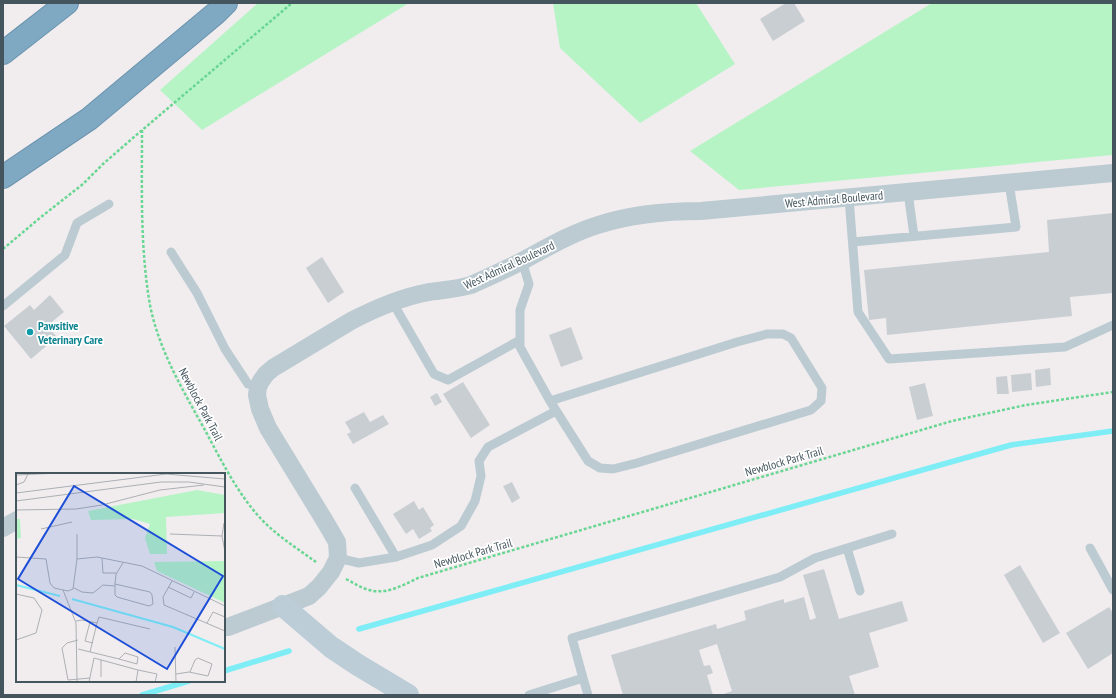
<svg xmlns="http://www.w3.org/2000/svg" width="1116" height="698" viewBox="0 0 1116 698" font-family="'PT Sans Narrow',sans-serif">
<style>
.green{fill:#b6f4c6}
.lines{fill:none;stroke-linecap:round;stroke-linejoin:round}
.stream{stroke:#7eedf6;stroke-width:5.5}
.building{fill:#c9ced3}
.motorway-casing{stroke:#6b94af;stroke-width:24}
.path{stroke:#6ad693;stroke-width:2.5;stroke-dasharray:3 2;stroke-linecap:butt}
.service{stroke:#bccbd2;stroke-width:9}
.minor{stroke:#bccbd2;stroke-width:18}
.secondary{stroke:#bccdd7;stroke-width:22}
.motorway{stroke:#7fa9c3;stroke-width:22}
.culture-dot{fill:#0f9aa8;stroke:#fff;stroke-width:1.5}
.labels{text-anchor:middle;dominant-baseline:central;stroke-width:3.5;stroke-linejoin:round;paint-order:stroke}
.street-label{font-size:12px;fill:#44555d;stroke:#fff}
.culture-label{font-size:12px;font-weight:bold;fill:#0d838f;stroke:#fff;text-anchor:start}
.inset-river{fill:none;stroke:#7eedf6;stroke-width:2}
.inset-road{fill:none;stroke:#acb0b4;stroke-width:1}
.view{fill:#1d4ed8;fill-opacity:0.15;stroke:#1d4ed8;stroke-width:2}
.inset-edge{fill:none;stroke:#44555d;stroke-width:2}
</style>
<rect width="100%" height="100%" fill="#f1edee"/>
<!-- green -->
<path class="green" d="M258 3H409L202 130 160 90Z
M553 3H696L735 64 640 123 560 48Z
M932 3H1113V155L739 190 690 151Z"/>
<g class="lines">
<!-- stream -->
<path class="stream" d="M359 629 1011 445 1113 431
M224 671 289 651
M142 695 189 681"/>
</g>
<!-- building -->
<path class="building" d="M786 3H794L805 21 773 41 760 19Z
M1113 213V293L1070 297 1072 316 887 335 886 318 869 320 864 270 1049 252 1047 220Z
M322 257 344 292 328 303 306 268Z
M50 295 64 312 47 326 57 337 31 359 4 326 30 305 34 310Z
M571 327 583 359 561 367 549 335Z
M1050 368 1051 385 1036 387 1035 370Z
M1031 373 1032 390 1012 392 1011 375Z
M1007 376 1009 394H997L996 377Z
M463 382 490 425 471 438 443 394Z
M925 383 933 416 917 420 909 387Z
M437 393 442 402 435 406 430 397Z
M364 412 370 422 383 415 389 424 353 444 347 434 351 432 345 422Z
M512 482 520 498 512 503 503 486Z
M414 501 419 510 423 507 434 525 430 528 432 531 419 539 413 529 406 534 393 514Z
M1020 565 1060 633 1043 643 1004 575Z
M824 569 839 619 902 601 908 621 869 633 879 667 849 676 855 695H721L732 691 717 644 699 650 704 666 710 665 713 673 707 675 713 695H623L611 655 716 624 717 629 746 620 744 611 784 599V603L804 597 810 620 816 618 803 575Z
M1109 607 1113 613V653L1088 669 1066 633Z"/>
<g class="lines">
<defs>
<path id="motorway" d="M3 53 67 3
M3 177 89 119 216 13 226 3"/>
</defs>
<!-- motorway casing -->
<use href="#motorway" class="motorway-casing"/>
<!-- path -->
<path class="path" d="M142 130C142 189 140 248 150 305 159 351 184 392 206 432 222 462 239 496 263 521 279 537 298 549 316 562
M3 249 41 217 83 184 103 164 134 137 292 3
M346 579C354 583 361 588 369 590 387 595 403 585 418 578L952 421 1026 405 1113 392"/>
<!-- service -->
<path class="service" d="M908 192 914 236
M849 198 858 312 889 359 1065 347 1113 325
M853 242 1016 227 1009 183
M171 252 197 293 225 349 248 384 258 387
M522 261 529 284 520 310V347L550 401 588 461 600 468 613 469 637 463 811 410 821 401 822 388 791 338 783 334H767L737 342 550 401
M393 303 434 374 448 380 520 340
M3 306 65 255 77 223 109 204
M355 488 396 557
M847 548 860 591
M1090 548 1113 590
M338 558 359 563 396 557 432 545 461 526 475 501 481 476 479 461 488 447 556 411
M583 678 572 638 780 577 815 558 892 534
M529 695 583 678 588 695"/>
<!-- minor -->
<path class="minor" d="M3 528 17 520
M224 627H228L309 596 319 587 331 572 338 558 337 542 326 523 268 428 260 409 257 395 258 387 261 381 266 374 273 368 351 321C376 308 402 297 429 292 443 290 458 289 471 285 489 277 507 269 524 260 548 247 572 233 598 225 632 214 666 211 701 211L1113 173"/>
<!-- secondary -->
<path class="secondary" d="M283 606 331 647 358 665 408 695"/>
<!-- motorway -->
<use href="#motorway" class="motorway"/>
</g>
<!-- markers -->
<circle class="culture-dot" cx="30" cy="332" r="4"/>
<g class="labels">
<!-- street labels -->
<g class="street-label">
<text transform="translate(834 199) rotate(-5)">West Admiral Boulevard</text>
<text transform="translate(509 265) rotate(-25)">West Admiral Boulevard</text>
<text transform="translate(201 404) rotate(62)">Newblock Park Trail</text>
<text transform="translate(784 461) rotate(-16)">Newblock Park Trail</text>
<text transform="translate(473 553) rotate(-16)">Newblock Park Trail</text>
</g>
<!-- culture labels -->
<g class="culture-label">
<text x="38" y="325">Pawsitive<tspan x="38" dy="14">Veterinary Care</tspan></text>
</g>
</g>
<!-- overview -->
<g transform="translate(16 473)">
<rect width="209" height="209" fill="#f1edee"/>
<path d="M181 17 209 22V40L150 44 151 81H134L129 65 134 51 117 46 75 47 72 38ZM0 46H4L5 65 0 66ZM209 88V130L141 98 138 89Z" fill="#b6f4c6"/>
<path class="inset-river" d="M0 112 44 123M56 126 157 154 209 176"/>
<path class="inset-road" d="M0 2 44 0M0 12 8 9 12 1M0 20 150 1 209 6M0 28 145 9H173L209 14M0 37 60 36 86 32 144 17 188 12M208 50 206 63 209 79M25 56 56 49M61 61V86M154 61 206 63M0 84 30 86 34 110 38 115 52 118 57 116 61 86 81 84 126 93 209 133M86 85 87 100H100M156 108 147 124 148 132 209 158M99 111 134 119 136 122 137 131 133 133 101 124 99 122V111L100 101 107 90M152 114 175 125 178 119M58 115 66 119 77 120 87 112 99 113M47 117 60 150 61 209M0 121 18 125 26 137 20 160 0 167M60 148 66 147 81 150 74 179M74 149 69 168 77 170M81 150 83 144 134 156M191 150 197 139 209 144M62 167 51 170 46 175 52 207 74 205M159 174 160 209M62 176 103 186 121 191 122 184 109 180 103 186M85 187V204M160 201 173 199 192 203 196 191 182 185 179 187 174 199M73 209 78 185 122 197M120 209 122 197 141 201 139 209"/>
<path class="view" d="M58 13 207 103 151 196 2 106Z"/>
<rect width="209" height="209" class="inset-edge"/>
</g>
<!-- border -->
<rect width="1116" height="698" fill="none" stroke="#44555d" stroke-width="8"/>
</svg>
